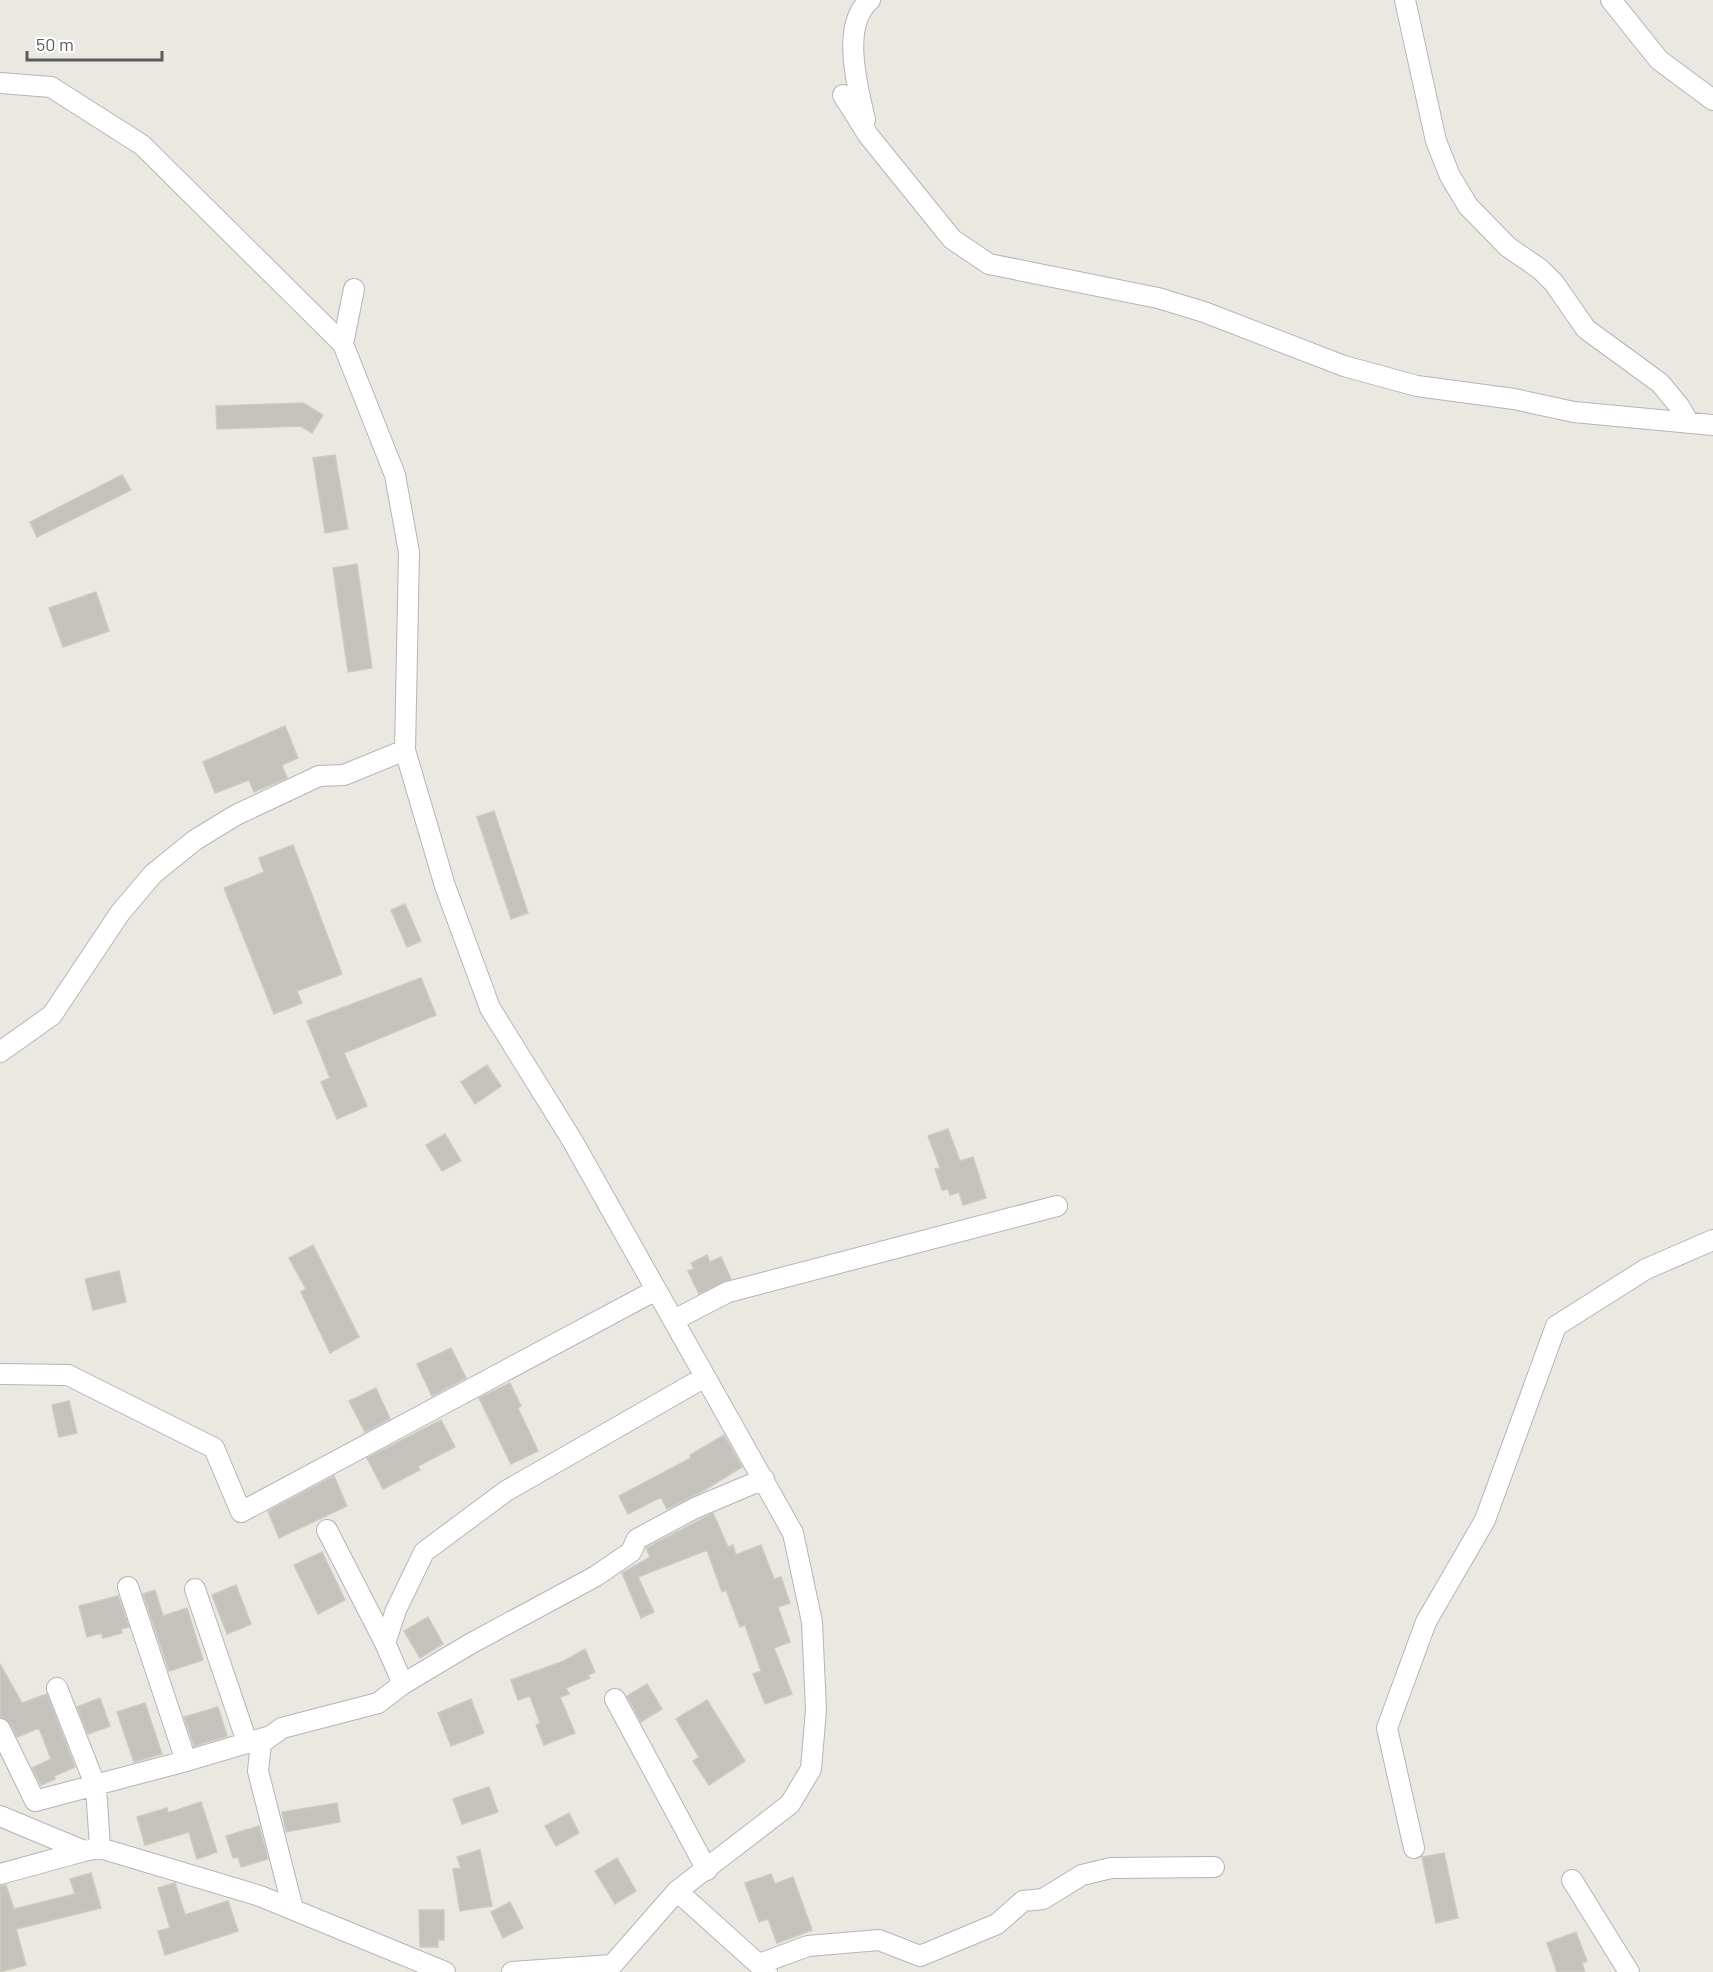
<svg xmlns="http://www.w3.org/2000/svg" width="1713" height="1972" viewBox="0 0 1713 1972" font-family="Barlow,sans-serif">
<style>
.building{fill:#c5c2bd;stroke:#cecabf;stroke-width:1.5}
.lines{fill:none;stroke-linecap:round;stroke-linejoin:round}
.minor-casing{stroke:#b3b5b9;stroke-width:22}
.minor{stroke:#fff;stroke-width:20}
</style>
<rect width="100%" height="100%" fill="#eae8e0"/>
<!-- building -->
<path class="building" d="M303 403 323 415 312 433 301 426 217 429 216 406Z
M335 455 348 529 325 533 313 458Z
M122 475 131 490 37 537 30 522Z
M357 564 372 668 348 672 333 568Z
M96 592 109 631 63 647 49 608Z
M285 726 298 758 282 765 287 778 254 792 249 780 215 793 203 762Z
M494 811 528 913 511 919 477 817Z
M293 845 342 974 297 991 302 1003 274 1014 224 888 264 872 259 858Z
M405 904 421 941 407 947 391 910Z
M421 978 436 1015 344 1053 367 1106 337 1119 321 1082 330 1078 307 1021Z
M487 1065 501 1086 475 1104 461 1082Z
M948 1129 960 1161 973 1157 986 1198 963 1205 959 1192 950 1195 948 1189 942 1190 935 1169 940 1168 928 1136Z
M445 1134 461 1161 442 1171 426 1145Z
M313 1245 359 1337 330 1353 301 1292 306 1289 289 1258Z
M707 1255 710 1262 721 1257 731 1279 699 1294 688 1271 694 1269 691 1263Z
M119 1271 126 1302 93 1310 85 1279Z
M451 1348 466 1378 432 1396 417 1364Z
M510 1383 521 1406 518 1408 538 1451 511 1464 479 1398Z
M376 1388 390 1419 365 1432 349 1401Z
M69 1401 77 1433 59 1437 52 1405Z
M441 1420 455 1447 418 1466 420 1470 383 1489 367 1458Z
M724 1435 742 1467 703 1491 667 1509 661 1497 628 1514 619 1496 691 1458 690 1455Z
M334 1476 347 1506 279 1538 268 1511Z
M713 1513 728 1547 733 1545 736 1555 761 1545 774 1579 781 1577 790 1603 778 1607 790 1642 774 1648 792 1694 765 1704 753 1674 761 1671 745 1625 740 1627 726 1590 722 1592 707 1550 638 1577 654 1612 641 1618 622 1573 650 1557 646 1548Z
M322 1552 345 1600 318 1614 294 1565Z
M236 1585 251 1624 227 1634 212 1595Z
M155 1590 163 1616 187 1608 203 1660 169 1671 143 1594Z
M118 1596 129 1627 121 1629 122 1633 103 1638 101 1633 87 1637 79 1606Z
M428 1617 443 1644 420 1658 404 1631Z
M585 1649 595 1672 588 1675 590 1678 566 1688 569 1694 560 1697 575 1733 544 1745 536 1725 540 1723 530 1696 518 1700 511 1680 564 1661Z
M0 1664 22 1703 47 1694 75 1767 54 1776 55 1779 41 1785 32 1768 51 1759 39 1728 17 1737 10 1723 0 1717Z
M647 1684 662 1709 641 1722 627 1696Z
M100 1698 110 1726 88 1734 77 1707Z
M471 1699 484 1733 451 1746 438 1713Z
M707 1700 745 1761 709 1785 693 1761 699 1757 676 1719Z
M145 1703 162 1754 134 1762 117 1712Z
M218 1707 227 1736 194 1746 184 1717Z
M489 1787 498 1812 462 1824 453 1799Z
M201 1802 217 1852 197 1859 189 1832 145 1845 137 1817 167 1808 168 1813Z
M337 1803 340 1822 286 1832 282 1812Z
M569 1813 579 1833 556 1846 545 1826Z
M259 1826 268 1859 241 1867 238 1857 233 1858 226 1836Z
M480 1850 492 1906 460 1911 453 1869 461 1868 457 1857Z
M1444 1853 1458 1918 1436 1923 1422 1857Z
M617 1858 636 1891 615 1904 595 1871Z
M91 1873 101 1908 16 1929 26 1965 0 1972V1886L6 1885 14 1909 75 1894 70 1879Z
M771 1874 775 1884 793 1877 812 1930 777 1943 768 1919 759 1922 745 1883Z
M175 1883 185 1915 228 1901 238 1931 165 1955 158 1931 170 1928 158 1888Z
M510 1902 523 1928 503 1938 491 1912Z
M419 1910H444V1940H438V1947H420Z
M1576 1932 1587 1961 1582 1963 1585 1972H1557L1547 1943Z"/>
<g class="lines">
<defs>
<path id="minor" d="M1405 0 1436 141 1450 176 1468 206 1508 247 1540 269 1554 283 1586 329 1660 383 1679 406 1689 423
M1611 0 1659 60 1713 100
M0 83 51 87 142 145 343 344 395 475 409 552 405 750 445 886 490 1008 572 1140 793 1533 812 1622 816 1710 811 1769 790 1804 677 1891 606 1972
M843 95 868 135 952 239 989 264 1158 298 1204 312 1344 366 1417 386 1514 399 1574 412 1713 425
M865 120C858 88 840 25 870 0
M343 344 354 289
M0 1052 52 1015 120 913 153 874 195 840 236 815 319 776 344 775 405 750
M674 1320 728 1292 1057 1206
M0 1374 68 1375 214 1448 241 1512 656 1290
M327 1530 385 1643
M128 1587 186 1761 267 1737
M195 1589 247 1742
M403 1684 470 1644 596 1576 631 1552 637 1539 695 1508 764 1479
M57 1688 96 1787 100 1848
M615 1699 707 1870
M0 1729 35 1801 186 1761
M0 1816 84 1851 100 1848 260 1896 445 1972
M1414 1848 1387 1728 1426 1622 1485 1520 1556 1326 1646 1269 1713 1240
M0 1874 84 1851
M1572 1880 1629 1972
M677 1891 767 1972
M293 1909 258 1771 261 1743 282 1728 378 1703 403 1684 385 1643 396 1610 424 1552 506 1491 705 1377
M759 1964 808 1946 879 1940 920 1956 997 1924 1023 1901 1043 1899 1082 1875 1111 1868 1214 1867
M512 1972 612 1965"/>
</defs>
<!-- minor casing -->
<use href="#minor" class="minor-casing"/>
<!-- minor -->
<use href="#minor" class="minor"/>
</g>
<!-- scale -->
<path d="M27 51v9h135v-9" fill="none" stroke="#595b5f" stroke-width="3"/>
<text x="36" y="51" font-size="18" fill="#595b5f" stroke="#ffffff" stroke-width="4.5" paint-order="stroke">50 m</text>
</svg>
